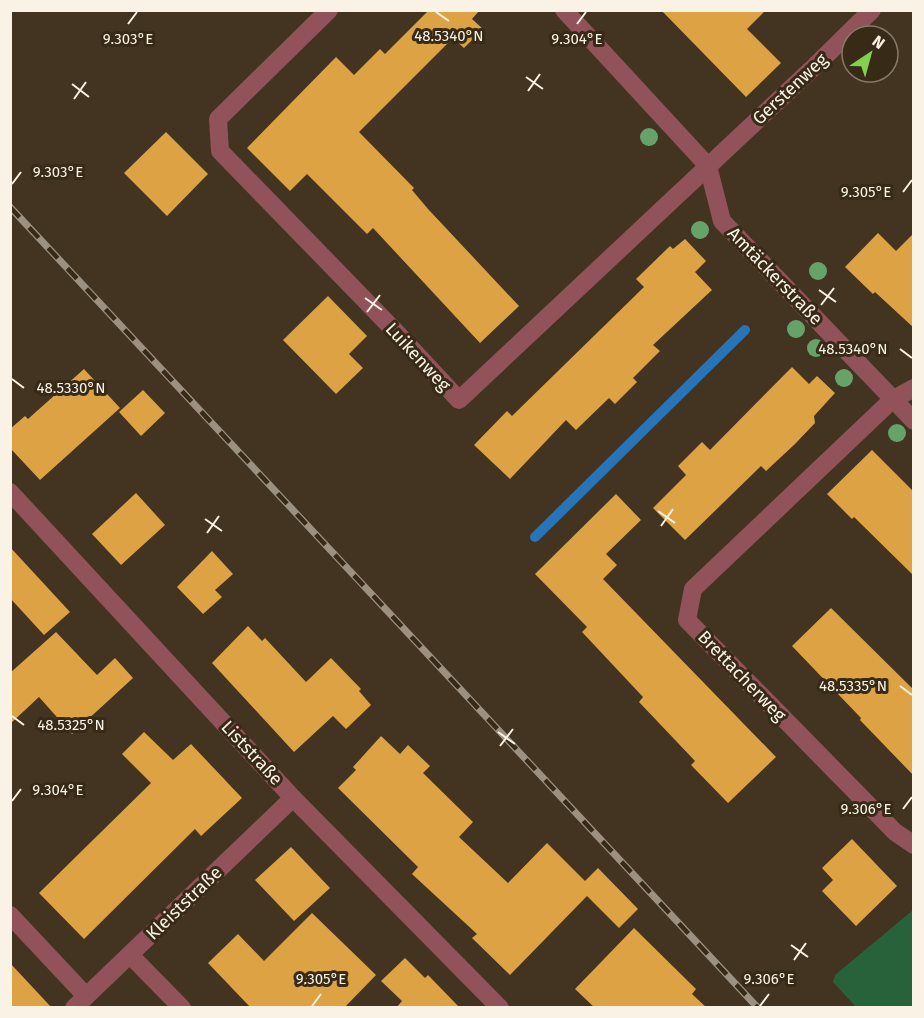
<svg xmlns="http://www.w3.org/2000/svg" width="924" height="1018" font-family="'Fira Sans',sans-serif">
	<rect width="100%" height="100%" fill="#423420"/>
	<path fill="#28623b" d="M913 910V1007H856L833 982 835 975Z"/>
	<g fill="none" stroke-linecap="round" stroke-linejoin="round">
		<path stroke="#2774b8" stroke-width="10" d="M535 537 745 330"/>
	</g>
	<g fill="#dca243">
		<path d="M426 10H480L472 19 483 29 464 48 453 38 359 132 414 188 412 190 428 209 519 306 480 343 373 228 367 234 307 174 290 191 247 148 336 57 354 75 380 49 385 54 427 12Z"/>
		<path d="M661 10H766L747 29 781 63 746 97Z"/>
		<path d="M166 132 208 174 167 216 124 173Z"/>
		<path d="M878 233 896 251 914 233V328L875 292 873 294 845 267Z"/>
		<path d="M685 239 706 261 695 272 712 290 653 345 660 351 633 378 637 382 615 404 609 398 576 430 566 420 510 479 474 445 507 411 512 416 644 287 636 279 670 246 673 249Z"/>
		<path d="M328 296 367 336 349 354 363 368 336 394 283 340Z"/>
		<path d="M792 367 809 384 817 376 835 393 814 416 815 423 795 444 766 471 761 466 685 540 653 508 686 475 678 466 702 442 710 450Z"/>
		<path d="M84 369 120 408 40 480 10 448V429L25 416 28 419Z"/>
		<path d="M143 390 165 413 141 436 119 412Z"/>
		<path d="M872 450 914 492V576L854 517 852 519 827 494Z"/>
		<path d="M136 493 165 525 121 565 92 534Z"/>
		<path d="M616 494 641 520 606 554 617 565 603 579 776 757 728 803 691 765 695 761 639 702 643 697 582 632 587 627 535 574Z"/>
		<path d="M10 547 70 612 44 635 10 598Z"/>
		<path d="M212 551 233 574 215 590 222 597 203 614 177 587Z"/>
		<path d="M831 608 914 690V776L860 720 861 718 792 646Z"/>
		<path d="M248 626 262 641 265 638 306 682 331 658 361 689 359 691 371 705 346 729 333 716 294 752 212 663Z"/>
		<path d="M56 632 97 675 115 658 133 678 72 734 39 697 10 724V673Z"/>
		<path d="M144 732 173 760 191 744 242 798 201 836 195 829 84 939 39 893 151 783 122 754Z"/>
		<path d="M381 736 400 754 408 745 430 766 423 773 473 822 459 837 508 883 547 843 585 881 598 868 638 909 619 928 587 896 510 975 472 938 477 934 412 874 418 867 338 788 356 770 353 767Z"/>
		<path d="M852 839 897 886 856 926 822 891 833 880 822 868Z"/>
		<path d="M291 847 330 888 294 921 255 880Z"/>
		<path d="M312 913 376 975 344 1008H251L208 963 238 934 264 961Z"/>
		<path d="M634 928 696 989 692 994 707 1008H595L575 989Z"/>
		<path d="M405 958 425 978 428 975 460 1008H396L402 1001 381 981Z"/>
		<path d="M10 963 52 1008H10Z"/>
	</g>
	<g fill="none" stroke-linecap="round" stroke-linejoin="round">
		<g stroke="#91525a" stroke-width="18">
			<path d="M329 10 218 119 220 151 393 329 459 400 816 65 872 10"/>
			<path d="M564 10 708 166 722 221 914 421"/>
			<path d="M914 388 892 400 693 589 687 620 895 832 914 845"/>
			<path d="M10 492 293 798 500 1008"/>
			<path d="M10 915 86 996"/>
			<path d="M130 955 182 1008"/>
			<path d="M74 1008 293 798"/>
		</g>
		<defs>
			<path id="rail" d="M10 207 758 1008"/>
		</defs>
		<use href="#rail" stroke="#9c9080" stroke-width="7"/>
		<use href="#rail" stroke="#372a16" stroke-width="4.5" stroke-dasharray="14" stroke-linecap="butt"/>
	</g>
	<g fill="#66a36b">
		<circle cx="649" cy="137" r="9"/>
		<circle cx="700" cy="230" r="9"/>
		<circle cx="818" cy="271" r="9"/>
		<circle cx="796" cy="329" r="9"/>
		<circle cx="816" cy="348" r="9"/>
		<circle cx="844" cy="378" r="9"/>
		<circle cx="897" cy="433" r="9"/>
	</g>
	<path fill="none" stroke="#faf2e5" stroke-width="2" d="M436 12 449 21M128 24 137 12M577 24 586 12M526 77 543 89M72 84 89 97M528 91 540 74M74 99 86 82M12 184 21 172M903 192 912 180M819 290 836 302M365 298 382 310M821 305 834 288M367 312 380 295M900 349 912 358M12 379 24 388M658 511 675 523M205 519 222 531M661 526 673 509M207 533 219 516M900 686 912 695M12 716 24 725M498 732 515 744M500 746 513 729M12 801 21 789M903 809 912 797M791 945 808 957M794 960 806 943M312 1006 321 994M760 1006 769 994"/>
	<g text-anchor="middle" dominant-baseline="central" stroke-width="6" stroke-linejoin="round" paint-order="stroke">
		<g font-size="18" fill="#faf2e5" stroke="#372a16">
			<text transform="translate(790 89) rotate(-43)">Gerstenweg</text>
			<text transform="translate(775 276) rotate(46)">Amtäckerstraße</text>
			<text transform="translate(418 357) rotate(47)">Luikenweg</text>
			<text transform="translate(742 676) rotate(46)">Brettacherweg</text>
			<text transform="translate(252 753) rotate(47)">Liststraße</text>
			<text transform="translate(184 903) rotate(-44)">Kleiststraße</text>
		</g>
	</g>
	<g font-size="15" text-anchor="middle" fill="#faf2e5" stroke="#372a16" stroke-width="6" stroke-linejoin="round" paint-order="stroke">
		<text x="449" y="41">48.5340°N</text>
		<text x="128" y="44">9.303°E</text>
		<text x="577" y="44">9.304°E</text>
		<text x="58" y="177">9.303°E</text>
		<text x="866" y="197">9.305°E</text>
		<text x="853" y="354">48.5340°N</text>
		<text x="71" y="393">48.5330°N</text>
		<text x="853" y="691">48.5335°N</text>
		<text x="71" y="730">48.5325°N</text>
		<text x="58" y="795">9.304°E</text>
		<text x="866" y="814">9.306°E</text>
		<text x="321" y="984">9.305°E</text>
		<text x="769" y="984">9.306°E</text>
	</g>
	<rect width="924" height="1018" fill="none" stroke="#faf2e5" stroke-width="24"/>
	<g transform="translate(870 54) rotate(36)"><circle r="28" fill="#372a16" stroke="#857a69" stroke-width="1.5"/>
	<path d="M0-4.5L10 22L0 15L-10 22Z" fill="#83d04e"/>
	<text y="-9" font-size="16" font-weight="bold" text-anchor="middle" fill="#faf2e5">N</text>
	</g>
</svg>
